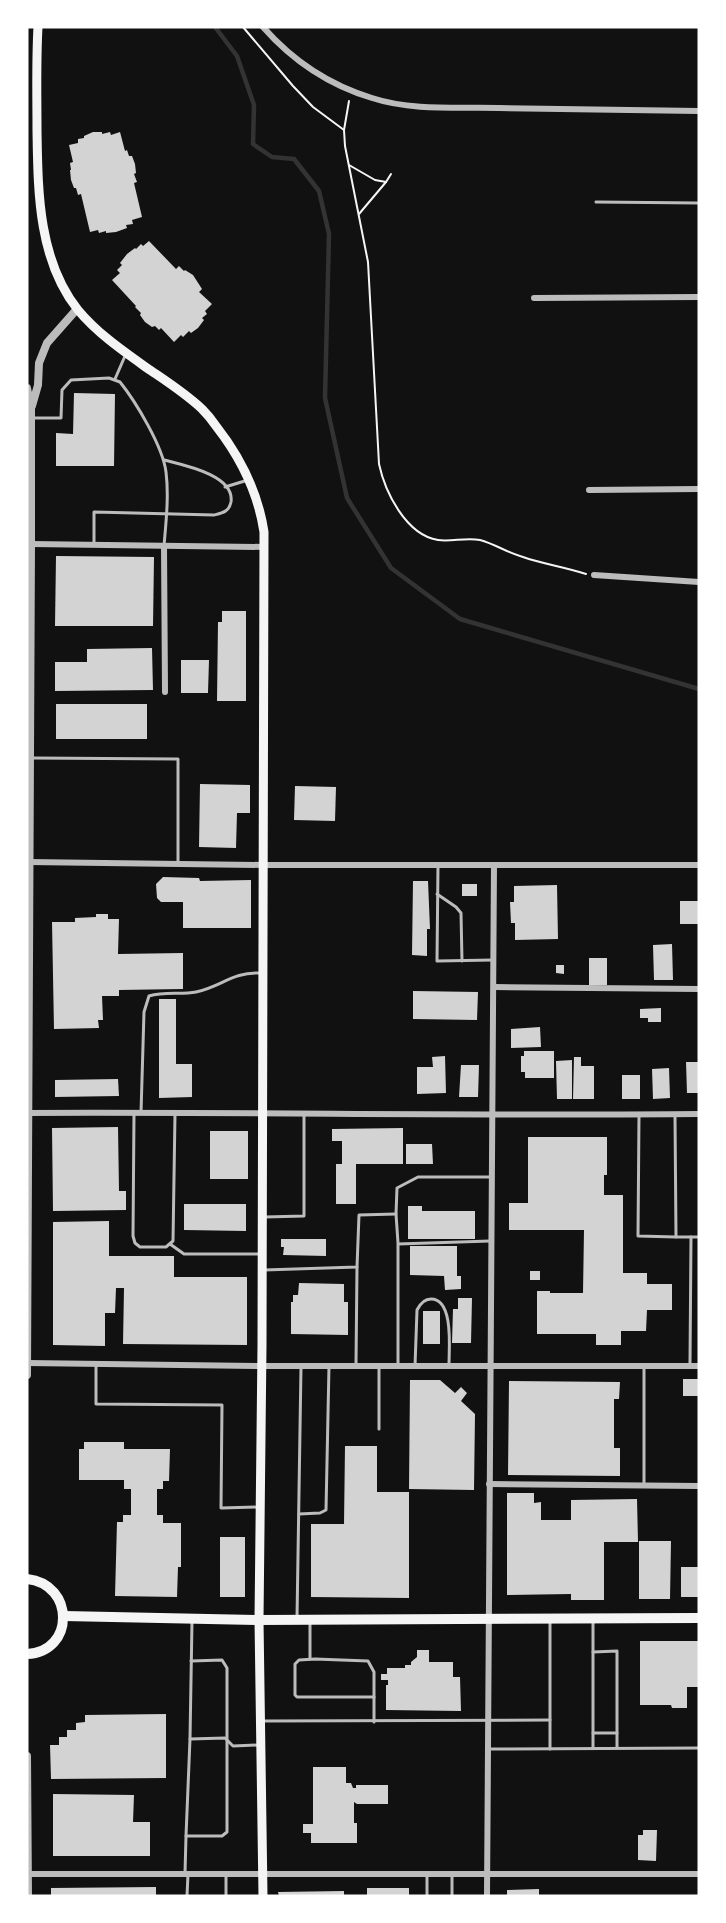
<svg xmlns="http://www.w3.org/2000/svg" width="726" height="1923" font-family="'PT Sans Narrow',sans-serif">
	<rect width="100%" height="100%" fill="#111"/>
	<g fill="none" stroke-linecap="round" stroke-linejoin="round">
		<path stroke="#333" stroke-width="4.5" d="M215 27 237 56 254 105 253 144 272 157 294 159 319 191 329 234 325 398 347 498 391 568 460 619 699 689"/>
	</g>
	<g fill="#d3d3d3">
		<path d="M93 132H102V134L110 132 111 135 120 132 125 151 127 150 129 156H132L135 164 136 173 134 174 137 182 134 183 142 217 132 220 133 224 126 225 127 228 116 232 106 233V231L99 233 98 230 90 232 81 194 78 195 76 188H74L71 180 70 170H71L70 163 73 162 69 145 78 143V139L84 138V136Z"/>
		<path d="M149 241 176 269 179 266 184 271 185 270 193 275 202 289 199 292 212 304 205 311 207 314 202 318 204 320 198 328 191 333 189 331 183 337 181 335 174 342 161 328 159 330 155 326 152 327 145 322 140 315 141 313 135 307 136 306 112 280 120 273 117 270 122 265 120 263 127 254 135 248 136 249 141 244 143 246Z"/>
		<path d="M74 393 115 394 114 466H56V433L73 434Z"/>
		<path d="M56 556 154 557 153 626H55Z"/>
		<path d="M222 611H246V701H217L218 622H222Z"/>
		<path d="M152 648 153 690 55 691V662H87V649Z"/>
		<path d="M181 660H209L208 693H181Z"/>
		<rect x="56" y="704" width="91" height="35"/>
		<path d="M200 784 250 785V813H237L236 848 199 847Z"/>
		<path d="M295 786 336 787 335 821 294 820Z"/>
		<path d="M163 877 199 878 200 881 251 880V928H183V902H161L157 898 156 884Z"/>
		<path d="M413 881H428L430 929H427V956L412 955Z"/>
		<rect x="462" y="884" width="15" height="12"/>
		<path d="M557 885 558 939 515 940V923H511L510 902H514V886Z"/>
		<rect x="680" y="901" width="18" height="23"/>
		<path d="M96 914H108V919H119L118 954 183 953V989L119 990V996H102L103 1020H98L99 1028 54 1029 52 922H75V918L96 917Z"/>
		<path d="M672 944 673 980H654L653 945Z"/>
		<rect x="589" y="958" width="18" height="27"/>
		<path d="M556 965H564V974L556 973Z"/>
		<path d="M413 991 478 992 477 1020 413 1019Z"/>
		<path d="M159 999H176V1064H192V1097L159 1098Z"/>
		<path d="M661 1008V1022H648V1018H640V1009Z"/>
		<path d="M540 1027 541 1047 511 1048V1029Z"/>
		<path d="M524 1051H554V1078H525V1072H521V1056H524Z"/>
		<path d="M445 1056 446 1093 417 1094V1067H433L432 1057Z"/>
		<path d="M574 1057H581V1066H594V1099H573Z"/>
		<path d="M572 1060V1099H557L556 1061Z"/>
		<path d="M686 1062H699V1093H687Z"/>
		<path d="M461 1065H479L478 1097H459Z"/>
		<path d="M669 1068 670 1098 653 1099 652 1069Z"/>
		<rect x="622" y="1075" width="18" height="24"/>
		<path d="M118 1079 119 1096 55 1097V1080Z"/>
		<path d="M118 1127 119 1191H126V1210L53 1211 52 1128Z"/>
		<path d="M403 1128V1164H356V1204H336V1164H342V1141H332V1129Z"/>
		<rect x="210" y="1131" width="38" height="48"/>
		<path d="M528 1137H607V1175H604V1195H623V1273H647V1284H672V1310H647L646 1331H621V1345H596V1334H537V1291H550V1293H583L584 1230H509V1203H528Z"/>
		<path d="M406 1144H432L433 1164H406Z"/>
		<path d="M184 1204H246V1231L184 1230Z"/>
		<path d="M408 1206H422V1211H475V1239H408Z"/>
		<path d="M109 1221V1256H174V1277H247V1345L123 1344 124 1288H116L115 1313H105V1346L53 1345V1222Z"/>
		<path d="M281 1239H326V1256L283 1255 284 1247H281Z"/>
		<path d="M410 1246H457V1276H461V1289L445 1290 444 1276 410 1275Z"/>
		<rect x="530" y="1271" width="10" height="9"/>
		<path d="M299 1283 344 1284V1302H348V1335L291 1334V1302H293V1295H298Z"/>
		<path d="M458 1298H472L471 1343H452L453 1309H458Z"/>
		<rect x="423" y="1311" width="17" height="33"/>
		<rect x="683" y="1379" width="16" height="17"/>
		<path d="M410 1380H440L455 1393 461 1387 467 1393 461 1401 475 1414 474 1490 409 1489Z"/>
		<path d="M509 1381 620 1382 619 1399H614V1448H620V1476L508 1475Z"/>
		<path d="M84 1442H124V1449H170L169 1481H163V1489H157V1515H163V1523H181V1567H178L177 1597 115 1596 117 1522H123V1515H131V1489H124V1480H79V1449H84Z"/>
		<path d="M345 1446H377V1492H409V1598L311 1597V1524H344Z"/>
		<path d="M507 1493H534V1503L541 1502V1520H571V1500L637 1499 638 1542H604V1600H571V1594L507 1595Z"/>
		<rect x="220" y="1537" width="25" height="60"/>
		<path d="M639 1541H671L670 1599H639Z"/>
		<rect x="681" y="1567" width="18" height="30"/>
		<path d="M640 1641H698V1687H687V1708H672L671 1705H640Z"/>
		<path d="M417 1650H429V1662H453V1677H460L461 1711 386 1710V1685H388V1680H381V1674H387V1668H405V1665H411V1662L417 1657Z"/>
		<path d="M166 1714V1778L51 1779 50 1745H59V1737H67V1730H76V1723L85 1722V1715Z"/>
		<path d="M313 1767H346V1783H351L353 1788H356V1785H388V1804H357L354 1802V1823H357V1843H311V1833H303V1824H313Z"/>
		<path d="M53 1794 134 1795 133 1822H150V1856H53Z"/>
		<path d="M643 1830H657L656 1861 638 1860V1835H643Z"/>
		<path d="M156 1887V1896H51V1888Z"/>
		<rect x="367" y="1888" width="42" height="8"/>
		<path d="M539 1889V1896H507V1890Z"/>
		<path d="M344 1891V1896H279L278 1892Z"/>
	</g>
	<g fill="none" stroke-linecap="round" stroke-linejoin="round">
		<g stroke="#f5f5f5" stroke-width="2">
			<path d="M243 27 293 86 313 107 344 130 345 146 368 262 379 464C385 492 406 535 438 540 452 542 466 537 480 540 495 544 508 553 523 557 543 564 565 567 586 574"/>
			<path d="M344 130 349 101"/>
			<path d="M349 165 375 180 386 182 359 214"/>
			<path d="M386 182 391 174"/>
		</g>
		<g stroke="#bcbcbc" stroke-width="3">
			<path d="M596 202 699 203"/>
			<path d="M115 379 125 356"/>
			<path d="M32 418H61L62 390 71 380 109 378 120 382C136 402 163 447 166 472 169 496 166 522 164 546"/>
			<path d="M225 487 248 480"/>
			<path d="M94 543V512L214 515C222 513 229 512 231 502 235 475 183 465 164 460"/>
			<path d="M32 758 178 759V864"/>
			<path d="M438 865 437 961 493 960"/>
			<path d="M437 894 456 907 461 913 462 961"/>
			<path d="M141 1113 144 1012 149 996C165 991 181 995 196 992 223 986 231 972 262 973"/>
			<path d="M134 1114 133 1236 135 1243 140 1247H166L173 1241 175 1114"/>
			<path d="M639 1116 638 1236 676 1237"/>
			<path d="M675 1116 676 1237H691"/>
			<path d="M265 1217 304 1216V1114"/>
			<path d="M398 1243 396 1214 397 1188 418 1177H491"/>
			<path d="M170 1244 184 1254H260"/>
			<path d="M264 1270 357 1267 359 1215 396 1214"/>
			<path d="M356 1364 357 1267"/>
			<path d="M690 1364 691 1237H699"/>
			<path d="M96 1365V1404L222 1405 221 1508 259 1507"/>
			<path d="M398 1366V1244L490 1241"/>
			<path d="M415 1366 417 1310C420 1304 424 1299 431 1299 454 1299 449 1349 449 1364"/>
			<path d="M644 1366V1484"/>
			<path d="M379 1368V1429"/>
			<path d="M299 1514 320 1513 326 1510 329 1366"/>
			<path d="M297 1618 301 1367"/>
			<path d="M192 1621 190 1739 225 1738 233 1746 258 1745"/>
			<path d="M593 1652 617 1651V1748"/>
			<path d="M310 1659V1622"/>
			<path d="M315 1659 368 1661 374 1672V1697H297L295 1695V1664L299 1660Z"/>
			<path d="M262 1721 550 1720"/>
			<path d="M374 1722V1697"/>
			<path d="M593 1733H617"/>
			<path d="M190 1739 186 1836H222L227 1832V1668L222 1660 191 1661"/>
			<path d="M593 1748V1621"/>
			<path d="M490 1749 699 1748"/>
			<path d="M550 1749V1621"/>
			<path d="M185 1873 186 1836"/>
			<path d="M226 1875V1896"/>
			<path d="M452 1875V1896"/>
			<path d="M187 1896 188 1874"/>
			<path d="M427 1896V1875"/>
		</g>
		<g stroke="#bcbcbc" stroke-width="6">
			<path d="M263 27C292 60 329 85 372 98 412 111 457 107 499 108 565 109 632 110 699 111"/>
			<path d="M534 298 699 297"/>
			<path d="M589 490 699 489"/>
			<path d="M31 544 264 547"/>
			<path d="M164 546 165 692"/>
			<path d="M594 575 699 582"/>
			<path d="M28 862 264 865H699"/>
			<path d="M495 987 699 989"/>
			<path d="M27 1113C251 1112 475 1116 699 1114"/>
			<path d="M27 1363 262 1366H699"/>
			<path d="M489 1484 699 1486"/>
			<path d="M27 1874H699"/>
			<path d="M487 1896 494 865"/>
		</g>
		<g stroke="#bcbcbc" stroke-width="8">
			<path d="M27 388 31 409V544L27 1375"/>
			<path d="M32 406 38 385 39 363 47 343 77 309"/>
			<path d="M27 1756 28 1896"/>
		</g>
		<path stroke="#f5f5f5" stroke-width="9" d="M38 27C36 62 37 97 37 131 38 191 38 260 78 310 97 333 123 351 147 368 166 381 185 393 202 409 207 414 212 420 216 426 241 458 258 492 264 532L262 1345 259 1620 263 1896"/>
		<g stroke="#f5f5f5" stroke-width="10">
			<path d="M27 1579C75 1584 75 1652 27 1654"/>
			<path d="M64 1616 259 1620 699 1618"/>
		</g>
	</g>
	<rect width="726" height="1923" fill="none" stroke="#ffffff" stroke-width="57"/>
</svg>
